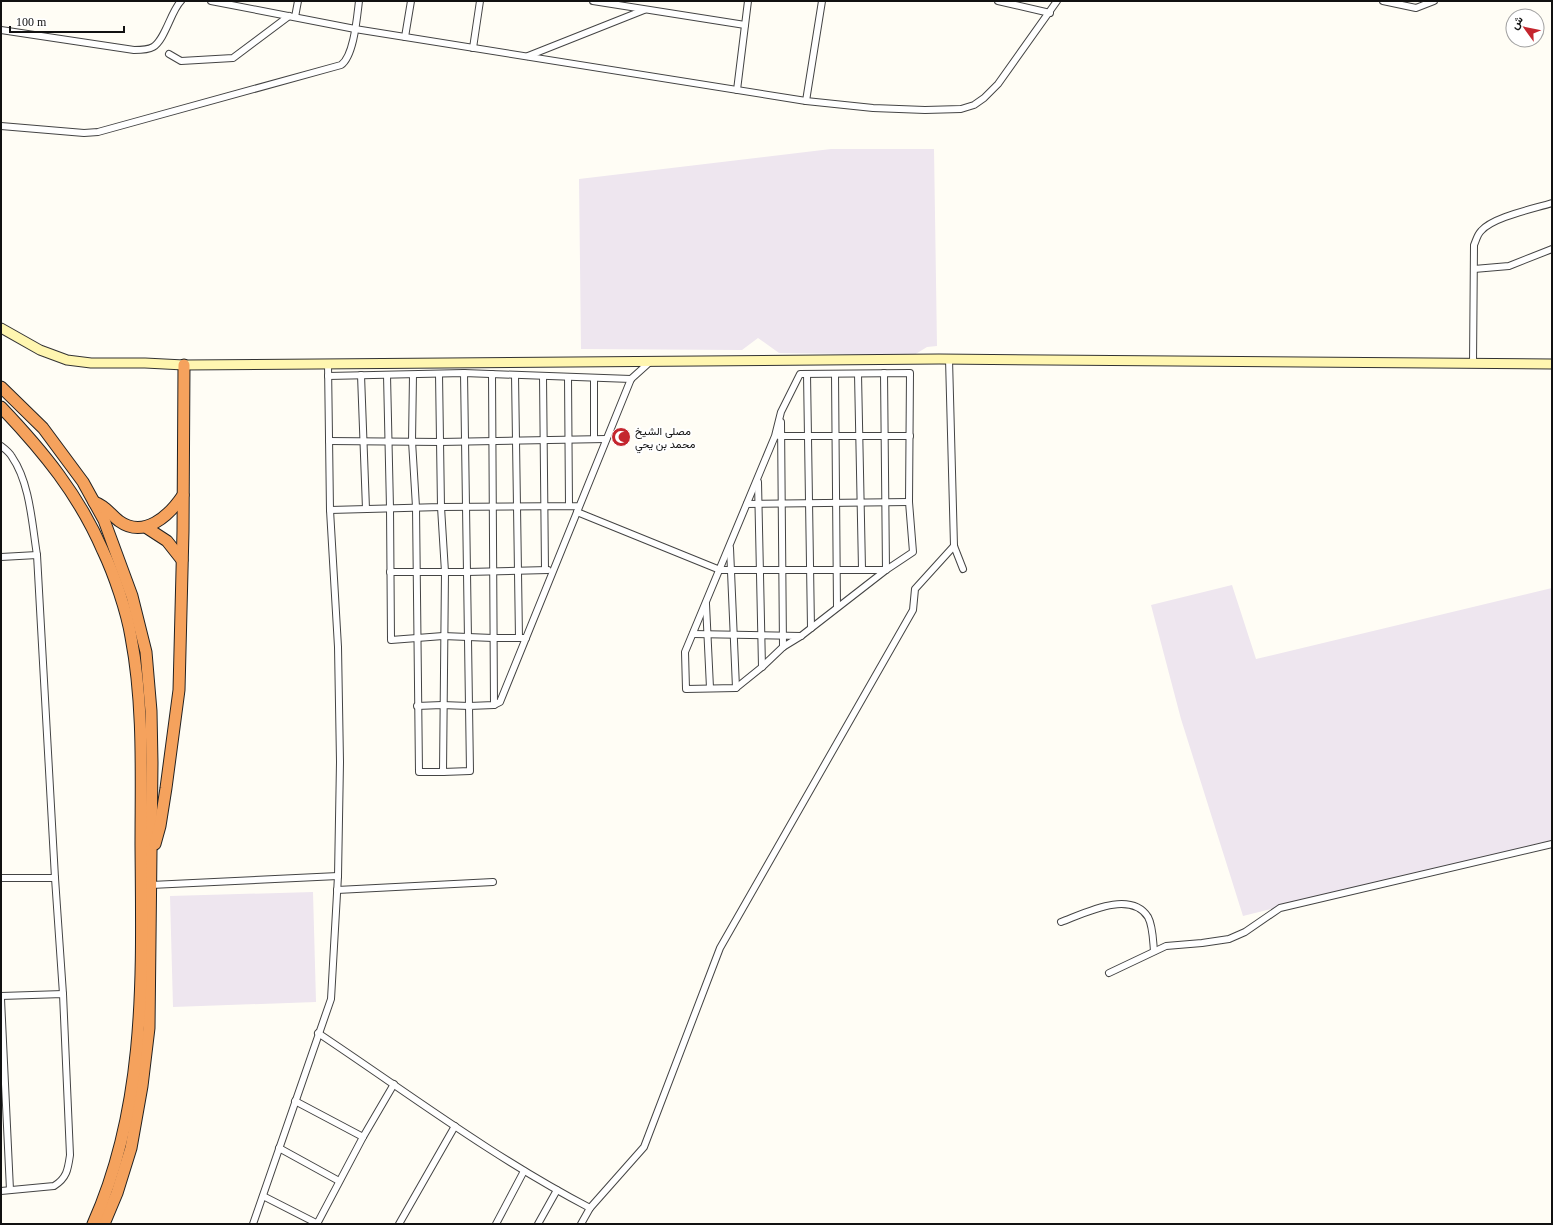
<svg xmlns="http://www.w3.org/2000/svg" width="1553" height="1225" font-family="'Times New Roman',Vazirmatn,serif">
	<rect width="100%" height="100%" fill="#fffdf5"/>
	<g fill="#eee6ef">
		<path d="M831 149H934L937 346 927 347 914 355 779 353 758 338 742 350 581 349 579 179Z"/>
		<path d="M1232 585 1256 659 1552 588V840L1243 916 1181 719 1151 605Z"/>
		<path d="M313 892 316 1002 173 1007 170 896Z"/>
	</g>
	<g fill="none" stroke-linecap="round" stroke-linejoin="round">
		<defs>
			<g id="street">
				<path d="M211 1 355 29 806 101 873 108 925 110 961 109 974 105 984 98 998 84 1057 1"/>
				<path d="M593 1 745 25"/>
				<path d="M998 1 1050 13"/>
				<path d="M1383 1 1416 8 1434 1"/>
				<path d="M295 17 298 1"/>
				<path d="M1 30 134 50C141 50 148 50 153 47 165 40 171 11 181 1"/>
				<path d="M405 37 411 1"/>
				<path d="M473 48 480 1"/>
				<path d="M169 54 181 61 233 58 289 16"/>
				<path d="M528 56 644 10"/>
				<path d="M737 90 748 1"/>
				<path d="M806 101 822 1"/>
				<path d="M1 126 84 133 98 132 341 65C354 56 357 17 359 1"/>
				<path d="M1474 269 1509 266 1552 249"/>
				<path d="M949 359 954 546 963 569"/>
				<path d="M1473 364 1474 245C1476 241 1477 235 1481 231 1493 217 1533 209 1552 203"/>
				<path d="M910 373 909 502 913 552 886 570 801 636 783 647 762 667 736 688 686 689 685 652 775 436 781 412 800 374Z"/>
				<path d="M492 374 494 705"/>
				<path d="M807 374 811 628"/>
				<path d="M835 374 837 607"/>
				<path d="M858 374 862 569"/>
				<path d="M361 375 366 509"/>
				<path d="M387 375 390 508 391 640 443 636 493 638H526"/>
				<path d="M413 375 412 441 416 507 419 772H443"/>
				<path d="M515 375 519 638"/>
				<path d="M328 376 464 373 631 379"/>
				<path d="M543 376 545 570"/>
				<path d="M568 377 569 506"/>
				<path d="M781 422 783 647"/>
				<path d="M779 436H910"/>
				<path d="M594 439V378"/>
				<path d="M329 441 440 442 606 439"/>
				<path d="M1 446C5 449 10 453 12 457 30 483 32 524 37 555"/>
				<path d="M758 482 762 667"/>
				<path d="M747 504 909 502"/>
				<path d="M579 506 441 507 445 572 443 772 470 771 469 706 494 705 500 702 631 379 651 361"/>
				<path d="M330 510 441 507 439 374"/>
				<path d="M577 512 720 570H886L884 373"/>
				<path d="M730 548 736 688"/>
				<path d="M1 557 37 555 55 878"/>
				<path d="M390 572H467L548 570"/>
				<path d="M706 604 710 688"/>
				<path d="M693 634 801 636"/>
				<path d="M417 706 442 705 469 706 464 373"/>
				<path d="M1 878H55L63 994"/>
				<path d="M151 885 338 876"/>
				<path d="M337 890 493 882"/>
				<path d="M1061 922C1083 914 1130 889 1148 917 1153 926 1153 941 1154 951"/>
				<path d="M1109 973 1166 946 1202 943 1229 939 1245 932 1280 908 1552 844"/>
				<path d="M1 996 63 994 70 1155C68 1169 67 1178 54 1186L1 1191"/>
				<path d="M1 999 10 1190"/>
				<path d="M318 1033C408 1093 494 1158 590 1208L581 1224"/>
				<path d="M295 1101 363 1137"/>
				<path d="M279 1148 339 1181"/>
				<path d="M263 1196 318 1224"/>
				<path d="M590 1208 644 1147 720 948 913 610 915 589 954 546"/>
				<path d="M253 1224 331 999 338 876 340 762 338 647 330 510 328 364"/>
				<path d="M317 1224 363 1137 394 1084"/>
				<path d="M399 1224 455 1126"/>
				<path d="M496 1224 524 1171"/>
				<path d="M538 1224 557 1190"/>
			</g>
			<path id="secondary" d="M1 328 40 350 67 360 91 363H145L184 365 939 359 1552 364"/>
			<g id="highway">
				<path d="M1 387 43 428 83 482 94 502 104 520 132 596 146 652 151 711 152 763 149 1028 142 1086 131 1148 117 1193 104 1224"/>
				<path d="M1 407C43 451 79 495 103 551 114 574 127 612 131 637 144 705 141 776 141 845 142 974 147 1103 93 1224"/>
				<path d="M94 502C106 506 110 514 119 521 144 539 169 516 183 495"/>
				<path d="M147 528 167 541 182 560"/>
				<path d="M155 844 160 826 166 788 179 690 183 531 184 365"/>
			</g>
		</defs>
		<use href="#street" stroke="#444" stroke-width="8"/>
		<use href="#secondary" stroke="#333" stroke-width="11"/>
		<use href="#highway" stroke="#222" stroke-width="13"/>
		<use href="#street" stroke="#fff" stroke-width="6"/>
		<use href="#secondary" stroke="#fff6b0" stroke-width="9"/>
		<use href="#highway" stroke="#f5a25d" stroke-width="11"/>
	</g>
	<defs>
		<symbol id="mosque-disc" viewBox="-11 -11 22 22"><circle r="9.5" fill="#c4262e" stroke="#fff"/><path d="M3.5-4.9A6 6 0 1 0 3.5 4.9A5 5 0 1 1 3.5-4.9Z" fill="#fff"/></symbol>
	</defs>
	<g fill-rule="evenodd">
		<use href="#mosque-disc" x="610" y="426" width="22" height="22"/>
	</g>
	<g text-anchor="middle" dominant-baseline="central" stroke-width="4" stroke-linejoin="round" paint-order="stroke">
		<g font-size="11" fill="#111" stroke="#fff" text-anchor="start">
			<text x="635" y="431">مصلى الشيخ<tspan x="635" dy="13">محمد بن يحي</tspan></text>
		</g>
	</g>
	<rect width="1553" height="1225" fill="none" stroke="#111111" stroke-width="4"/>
	<g transform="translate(1525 28) rotate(303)"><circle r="19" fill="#ffffff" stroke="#a0a0a0"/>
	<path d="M0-3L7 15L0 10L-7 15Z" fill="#c4262e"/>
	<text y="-6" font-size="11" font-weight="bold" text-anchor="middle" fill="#111111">ش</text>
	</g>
	<path d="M10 26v6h114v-6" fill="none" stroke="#111111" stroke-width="2"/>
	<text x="16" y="26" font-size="12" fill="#111111" stroke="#ffffff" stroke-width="3" paint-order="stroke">100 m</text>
</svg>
